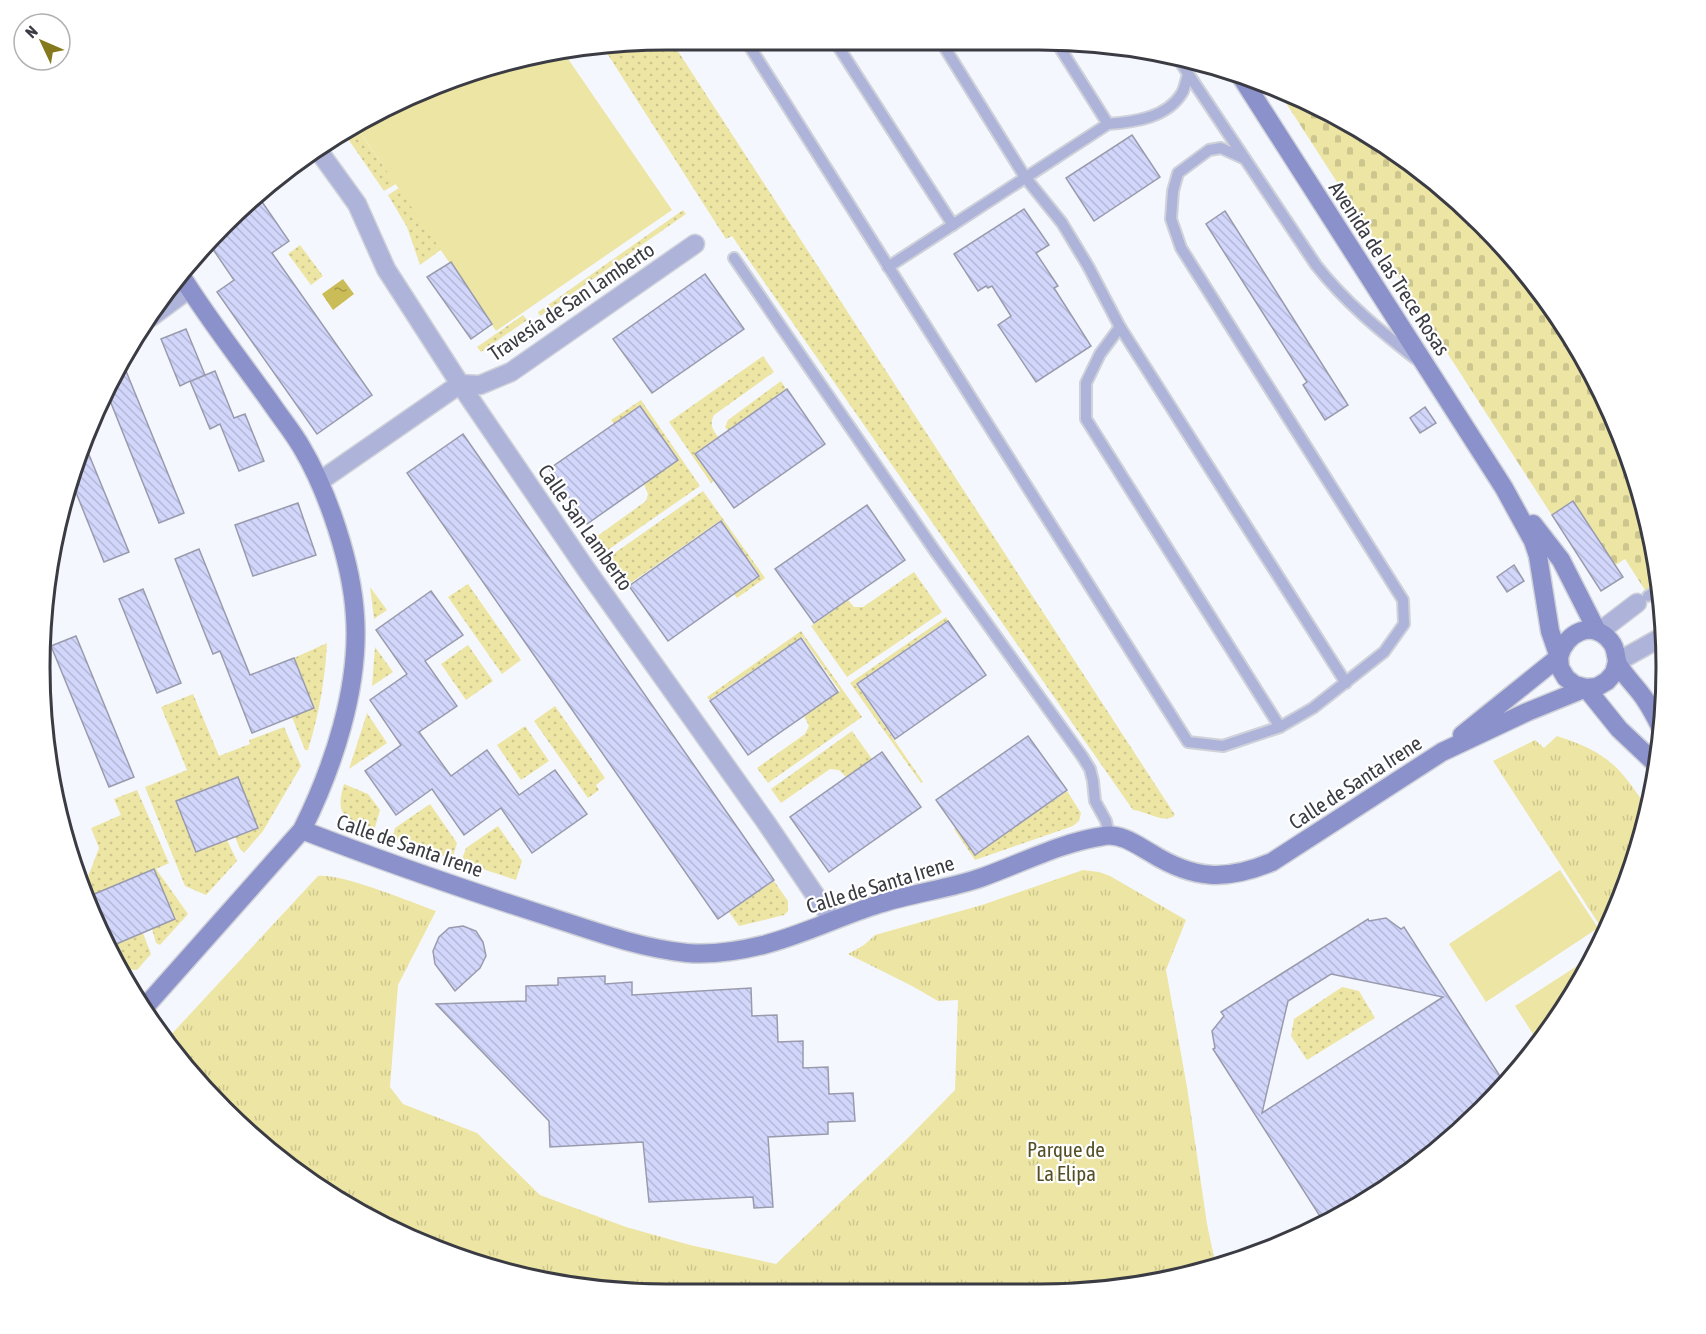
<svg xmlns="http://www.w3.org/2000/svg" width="1706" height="1334" font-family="'Asap Condensed',sans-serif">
	<defs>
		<pattern id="grass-dots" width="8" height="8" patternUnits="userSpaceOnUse" patternTransform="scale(1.5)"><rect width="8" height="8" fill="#ede5a3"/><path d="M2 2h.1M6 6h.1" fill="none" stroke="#ccc58e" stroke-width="1.8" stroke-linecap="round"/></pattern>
		<pattern id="cemetery-stones" width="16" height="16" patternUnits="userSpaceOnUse" patternTransform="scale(1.5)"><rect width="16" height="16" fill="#ede5a3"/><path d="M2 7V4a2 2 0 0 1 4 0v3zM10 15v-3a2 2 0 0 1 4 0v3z" fill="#ccc58e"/></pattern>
		<pattern id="park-tufts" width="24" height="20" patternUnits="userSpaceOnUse" patternTransform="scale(1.5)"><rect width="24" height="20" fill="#ede5a3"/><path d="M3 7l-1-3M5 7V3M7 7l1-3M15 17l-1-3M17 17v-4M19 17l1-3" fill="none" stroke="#ccc58e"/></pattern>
		<pattern id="water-ripples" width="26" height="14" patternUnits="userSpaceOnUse" patternTransform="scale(1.5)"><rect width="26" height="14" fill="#cabc56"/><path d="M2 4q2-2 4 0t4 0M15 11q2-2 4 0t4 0" fill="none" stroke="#a59a49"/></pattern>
		<pattern id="building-back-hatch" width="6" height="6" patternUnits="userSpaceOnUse" patternTransform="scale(1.5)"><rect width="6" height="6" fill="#d1d6fa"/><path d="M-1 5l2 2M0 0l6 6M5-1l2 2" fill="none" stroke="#b4b9d8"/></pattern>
	</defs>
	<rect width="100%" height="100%" fill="#f5f7fe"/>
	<g fill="url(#grass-dots)">
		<path d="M670 39 1175 815C1164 825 1147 811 1133 810L732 236 726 239 603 47Z"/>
		<path d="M357 128 396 184 384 191 346 136Z"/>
		<path d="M399 188 442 249 420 265 407 227 388 195Z"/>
		<path d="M683 210 686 214 540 316 538 312Z"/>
		<path d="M300 245 323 276 311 285 288 254Z"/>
		<path d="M523 315 527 320 481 352 477 347Z"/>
		<path d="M763 356 774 372 714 415C709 424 713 430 718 437L695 453 714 481 711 483 669 422Z"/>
		<path d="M781 381 786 389 728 430 725 427 728 420Z"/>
		<path d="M641 400 700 486 605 552 596 537 646 501 648 494 644 484 678 460 640 406 614 424 611 420Z"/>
		<path d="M703 491 765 578 737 598 734 594 760 576 721 520 629 584 609 557Z"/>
		<path d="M914 572 942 612 847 677 811 626 848 600 854 607H863Z"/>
		<path d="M468 584 521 660 502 674 448 597Z"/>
		<path d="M370 587 387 610 374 619Z"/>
		<path d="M946 617 948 620 856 684 923 782 921 783 850 683Z"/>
		<path d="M801 631 862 717 768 783 757 768 805 734 809 726 804 716 840 691 802 637 709 700 707 697Z"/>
		<path d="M327 643C325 681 319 714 308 750H305L292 717 314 708 294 658Z"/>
		<path d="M468 645 493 681 466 700 441 664Z"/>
		<path d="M375 647 393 672 372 686Z"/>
		<path d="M193 694 219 756 250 744 249 740 284 727 301 766 263 831 244 853 240 849 235 837 258 827 238 777 227 840 237 861 206 895 185 886 145 787 187 770 161 707Z"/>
		<path d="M555 706 605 778 596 785 599 790 588 798 534 721Z"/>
		<path d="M367 713 387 743 349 769Z"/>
		<path d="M525 726 549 761 521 780 497 745Z"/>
		<path d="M852 731 872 759 846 777 839 770 830 769 781 803 771 789Z"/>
		<path d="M344 784 368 794 380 810 374 831C346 821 334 816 344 784Z"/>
		<path d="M137 790 169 863 156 869 188 914 160 945 156 943 152 929 175 919 154 869 93 895 114 945 143 933 151 954 137 970 121 969 108 945 84 887 99 848 91 828 121 815 114 799Z"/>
		<path d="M1067 791 1081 813 1079 821 1073 826 975 860 954 829 956 828 975 855Z"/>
		<path d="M430 804 457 843 452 859 392 838 395 828Z"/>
		<path d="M498 826 522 861 516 880 461 862 466 848Z"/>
		<path d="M774 881 788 901V911L784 915 739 926 729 912Z"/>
		<path d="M1342 987 1359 991 1375 1018 1307 1060 1291 1036 1294 1019Z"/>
	</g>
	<path fill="url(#cemetery-stones)" d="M1277 89 1353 123 1453 195 1511 253 1583 353 1634 465 1662 585 1663 618 1625 559 1593 579Z"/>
	<g fill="url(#park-tufts)">
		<path d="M1557 736C1609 753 1619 766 1649 811L1646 829 1606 935 1493 761 1535 740 1544 748Z"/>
		<path d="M1083 870 1099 872 1110 876 1186 920 1166 970 1187 1087 1207 1224 1216 1267 1080 1294 667 1295 545 1283 427 1247 318 1189 223 1111 167 1039 318 876C342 873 410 902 436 911L398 985 390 1087 403 1104 477 1133 540 1195 626 1227 690 1245 776 1264 908 1138 955 1090 958 1000 938 1001 912 986 848 954 864 945 875 935 982 905Z"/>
	</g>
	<g fill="#ede5a3">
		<path d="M564 53 672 210 496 331 354 123 504 60Z"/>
		<path d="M1560 870 1598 928 1486 1002 1449 944Z"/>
		<path d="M1594 955 1595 957 1540 1045 1515 1006Z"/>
	</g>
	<path fill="url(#water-ripples)" d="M343 279 354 294 333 310 322 294Z"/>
	<g fill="url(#building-back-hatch)" stroke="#999bad" stroke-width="1.5" fill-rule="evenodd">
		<path d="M1132 135 1160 177 1094 221 1066 178Z"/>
		<path d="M258 196 289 241 272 253 372 395 317 434 217 292 234 280 208 242 223 223Z"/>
		<path d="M1024 209 1049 245 1036 253 1058 286 1054 288 1091 346 1036 382 998 325 1011 316 992 286 988 288 986 286 978 291 954 254Z"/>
		<path d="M1225 211 1348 405 1325 420 1303 385 1307 382 1206 224Z"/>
		<path d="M451 262 492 324 471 339 427 277Z"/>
		<path d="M705 274 744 329 652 393 613 339Z"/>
		<path d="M186 329 205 375 191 381 215 371 234 418 245 414 264 461 239 471 220 424 210 429 190 381 180 386 161 339Z"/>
		<path d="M126 371 184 513 159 523 107 393 113 377Z"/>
		<path d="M787 389 825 444 734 508 695 454Z"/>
		<path d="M640 406 678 460 587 524 549 469Z"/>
		<path d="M1425 407 1436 423 1420 433 1410 418Z"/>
		<path d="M463 434 774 880 718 919 407 473Z"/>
		<path d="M85 445 129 552 104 562 71 480Z"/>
		<path d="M1573 501 1623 577 1601 591 1552 515Z"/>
		<path d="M298 503 316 555 253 576 235 525Z"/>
		<path d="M867 505 905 560 814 623 775 569Z"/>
		<path d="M721 521 759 576 668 641 629 586Z"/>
		<path d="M199 549 250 675 294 658 314 708 252 733 220 651 213 654 175 559Z"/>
		<path d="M1514 565 1524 581 1507 592 1497 577Z"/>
		<path d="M143 589 181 683 157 693 119 599Z"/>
		<path d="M431 591 463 635 425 661 457 706 419 732 451 776 487 750 519 795 555 770 587 814 532 853 501 808 464 835 432 789 396 815 365 771 401 745 370 700 407 674 376 630Z"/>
		<path d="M948 621 986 675 895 739 857 684Z"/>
		<path d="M76 636 134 777 109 787 51 646Z"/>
		<path d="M801 638 838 692 748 755 710 701Z"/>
		<path d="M1028 736 1067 790 975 855 936 800Z"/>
		<path d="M882 752 921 807 829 872 790 817Z"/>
		<path d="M238 777 258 828 196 852 176 801Z"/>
		<path d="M154 869 175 919 114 945 92 895Z"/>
		<path d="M1386 918 1401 929 1404 927 1505 1084 1453 1139 1353 1211 1325 1224 1213 1049 1215 1048 1212 1031 1224 1016 1221 1012 1368 919 1369 921ZM1331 974 1443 997 1262 1113 1288 1001Z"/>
		<path d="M463 926 476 931 483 942 486 956 480 968 455 991 435 964 433 951 439 937 449 928Z"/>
		<path d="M605 976V984L632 982V995L751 988 752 1016 777 1015 778 1042 803 1041V1068L828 1067 829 1094 853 1093 855 1121 828 1122V1134L768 1137 773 1207 754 1208 753 1197 649 1202 643 1142 550 1147 549 1121 436 1004 526 1001V986L558 985V978Z"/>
	</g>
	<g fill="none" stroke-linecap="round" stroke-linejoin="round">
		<defs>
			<g id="lane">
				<path d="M745 39 1188 742 1223 746 1280 727 1313 708 1384 652 1404 624 1403 600 1181 248 1171 219 1173 191 1178 173 1209 150 1221 148 1245 159"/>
				<path d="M834 40 953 225"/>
				<path d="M940 40 1025 177 1062 223 1088 266 1120 327 1346 683"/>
				<path d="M1055 40 1108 124"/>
				<path d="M1179 60 1316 265C1345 302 1379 330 1416 359"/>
				<path d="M734 258 935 551 1082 756 1090 769 1093 781 1095 801 1106 821 1109 835"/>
				<path d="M888 267 1108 124C1134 122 1167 118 1182 93 1185 88 1186 80 1188 75"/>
				<path d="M1120 327 1100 354 1086 383V419L1280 727"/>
				<path d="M1648 596 1662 588"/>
			</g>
			<g id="street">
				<path d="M318 150 357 204 386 269 460 384 586 569 765 821 832 920"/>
				<path d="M151 317 189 289"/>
				<path d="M320 481 460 384 480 385 511 372 695 244"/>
				<path d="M1599 632 1637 603"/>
				<path d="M1617 662 1660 638"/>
			</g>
			<g id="secondary">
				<path d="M1238 72 1504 488 1533 541 1538 556 1550 631 1559 657 1560 668 1566 678 1575 685 1586 688 1619 729 1656 764"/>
				<path d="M1533 524 1561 560 1597 631"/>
				<path d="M1559 657C1565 633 1593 618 1611 642 1617 649 1615 657 1618 664 1625 677 1638 688 1646 701 1652 710 1657 720 1662 730"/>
				<path d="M1462 735 1559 657"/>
				<path d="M302 830C382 861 463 889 544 915 591 930 638 948 687 953 712 955 739 951 763 945 803 935 840 916 879 904 913 893 949 889 983 877 1022 863 1062 842 1104 836 1121 833 1137 845 1151 853 1194 880 1226 881 1272 862L1442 752 1527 712 1586 688 1597 687 1607 681 1614 673 1617 662"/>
				<path d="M144 1008 302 830C333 768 360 687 355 616 352 564 328 492 302 448 293 432 281 418 271 403 241 361 209 320 182 277"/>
			</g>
		</defs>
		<use href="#lane" stroke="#d0d2d9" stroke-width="14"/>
		<use href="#street" stroke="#d0d2d9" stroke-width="21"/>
		<use href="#secondary" stroke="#d0d2d9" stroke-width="21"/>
		<use href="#lane" stroke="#aeb3da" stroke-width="10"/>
		<use href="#street" stroke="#aeb3da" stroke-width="18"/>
		<use href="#secondary" stroke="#8b91ca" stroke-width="18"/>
	</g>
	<g text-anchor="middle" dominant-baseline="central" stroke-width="4.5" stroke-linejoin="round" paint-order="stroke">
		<g font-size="21" fill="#3b3c43" stroke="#fff">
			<text transform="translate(1390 268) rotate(57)">Avenida de las Trece Rosas</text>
			<text transform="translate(571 301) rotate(-34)">Travesía de San Lamberto</text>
			<text transform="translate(586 527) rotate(55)">Calle San Lamberto</text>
			<text transform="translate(1355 782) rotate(-33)">Calle de Santa Irene</text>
			<text transform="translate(410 845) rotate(19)">Calle de Santa Irene</text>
			<text transform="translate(880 884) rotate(-17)">Calle de Santa Irene</text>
		</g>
		<g font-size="21" fill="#554f25" stroke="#fff">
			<text x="1066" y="1149">Parque de<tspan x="1066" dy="24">La Elipa</tspan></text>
		</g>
	</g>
	<path d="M0 0H1706V1334H0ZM667 50H1039A617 617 0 0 1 1656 667V667A617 617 0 0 1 1039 1284H667A617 617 0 0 1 50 667V667A617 617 0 0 1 667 50Z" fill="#fff" fill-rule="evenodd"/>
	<path fill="none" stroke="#3b3c43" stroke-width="3" d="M667 50H1039A617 617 0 0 1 1656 667V667A617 617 0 0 1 1039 1284H667A617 617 0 0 1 50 667V667A617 617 0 0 1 667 50Z"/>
	<g transform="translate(42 42) rotate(314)"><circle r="28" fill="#ffffff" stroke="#b1b1b4" stroke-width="1.5"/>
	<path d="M0-4.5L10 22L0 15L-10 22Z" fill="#85791e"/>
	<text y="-9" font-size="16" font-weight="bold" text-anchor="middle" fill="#3b3c43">N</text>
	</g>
</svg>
